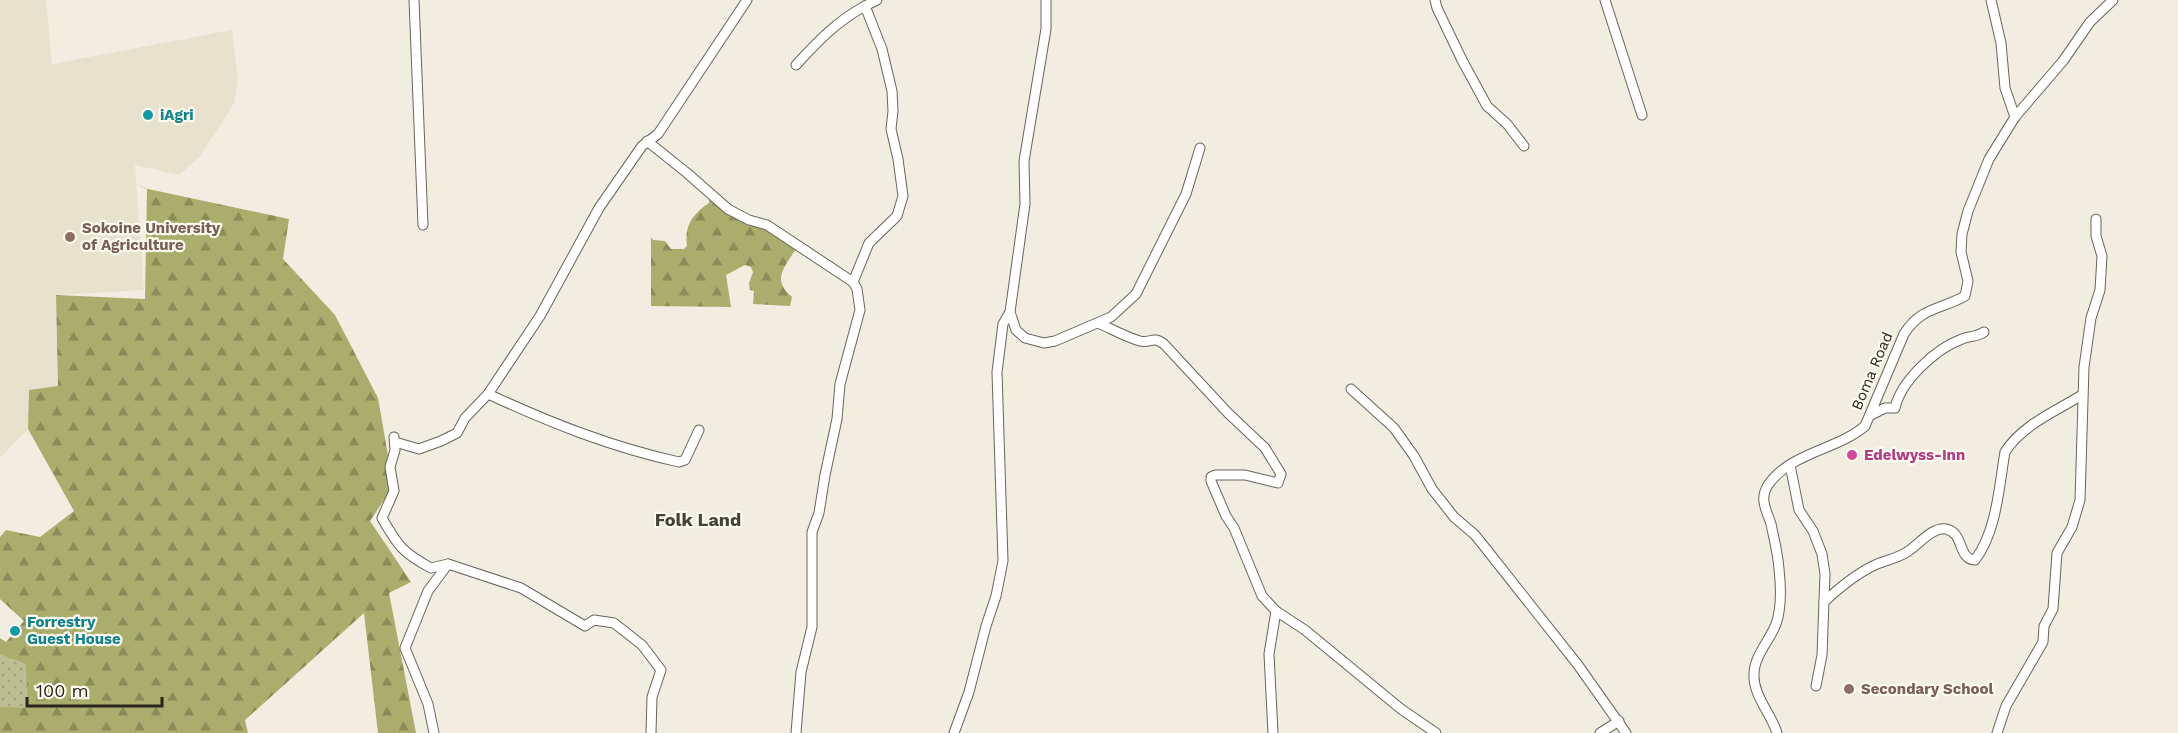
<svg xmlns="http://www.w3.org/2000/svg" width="2178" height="733" font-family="'Work Sans',sans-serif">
	<defs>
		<pattern id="forest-firs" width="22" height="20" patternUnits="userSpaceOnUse" patternTransform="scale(1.5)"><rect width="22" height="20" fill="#aaad6b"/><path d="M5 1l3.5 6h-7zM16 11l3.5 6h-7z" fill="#8a8d58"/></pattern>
		<pattern id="park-dots" width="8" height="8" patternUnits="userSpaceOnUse" patternTransform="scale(1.5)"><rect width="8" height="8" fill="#bcbf92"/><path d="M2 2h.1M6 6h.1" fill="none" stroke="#a2a47e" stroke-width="1.8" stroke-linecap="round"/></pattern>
	</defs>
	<rect width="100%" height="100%" fill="#f1ede1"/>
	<path fill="#e8e1ce" d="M0 0H46L52 64 232 30 238 79 234 103 223 121 199 157 179 175 135 165 144 290 56 295 58 387 29 390 28 429 0 458Z"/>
	<g fill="url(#forest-firs)">
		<path d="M136 184 148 189 289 219 283 259 335 315 378 398 390 467 388 494 370 521 411 582 389 593 416 733H378L364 613 245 720 248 733H0V638L6 642 24 621 0 599V537L6 530 40 537 74 511 28 429 29 390 58 386 56 295 145 299 147 189Z"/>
		<path d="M710 193 751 221 797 247C786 266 770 279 792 297L790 306 753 304 754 291 750 290 749 283 753 272 751 267 745 265 726 275 731 307 651 306V237L653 240 665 241 671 249H684L687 246C684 225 693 214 709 203Z"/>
	</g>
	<path fill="url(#park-dots)" d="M0 654 26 664 28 708 0 707Z"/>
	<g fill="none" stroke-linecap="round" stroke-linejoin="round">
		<defs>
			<g id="street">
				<path d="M414 0 423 225"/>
				<path d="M1046 0V29L1024 161 1025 204 1010 312 1016 330 1025 338 1044 343 1055 341 1111 317 1136 294 1186 194 1200 148"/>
				<path d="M1435 0 1437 8 1462 60 1487 106 1507 124 1524 146"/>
				<path d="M1605 0 1642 115"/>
				<path d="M1991 0 2001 43 2005 88 2015 117"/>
				<path d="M796 65C817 42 837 21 865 6"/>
				<path d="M647 141 687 173 728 209 749 220 767 225 853 282"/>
				<path d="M1098 323C1112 329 1126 337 1140 341 1151 344 1152 335 1164 344L1228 413 1265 448 1281 474 1278 483 1245 475H1215L1211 477V481L1226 516 1234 528 1262 596 1276 611 1305 630 1401 709 1436 733"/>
				<path d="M1351 389 1394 428 1414 456 1432 489 1454 517 1475 535 1487 550 1578 665 1626 733"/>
				<path d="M488 394C551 423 611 447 679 462L685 460 699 430"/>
				<path d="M1871 415 1885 408H1895C1901 381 1935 349 1962 339 1969 336 1977 337 1984 332"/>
				<path d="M394 437 395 450 390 467 394 491 382 518C398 546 403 553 431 568L448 564 521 588 585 626 594 620 614 623 642 645 661 670 652 697 651 733"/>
				<path d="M395 442 419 449 441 441 457 433 465 418 488 394 540 316 599 208 642 146 658 134 747 0"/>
				<path d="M1790 465 1799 510 1813 531 1822 554 1825 574 1822 655 1816 686"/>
				<path d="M1824 602C1840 587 1857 573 1877 564 1887 560 1898 558 1907 552 1919 545 1931 527 1946 529 1965 533 1957 559 1975 560 1997 531 1999 486 2005 452 2022 425 2056 411 2082 395"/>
				<path d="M434 733 428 704 405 648 428 591 448 564"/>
				<path d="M796 733 801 672 812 627V532L819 513 825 475 837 419 840 384 860 310 857 289 853 282 869 243 897 216 903 196 898 159 891 129 893 111 892 91 882 49 865 6 877 0"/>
				<path d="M954 733 969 692 986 626 996 596 1003 561 997 372 1003 324 1010 312"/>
				<path d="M1273 733 1269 654 1276 611"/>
				<path d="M1600 733 1619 721"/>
				<path d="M1777 733C1771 713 1753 696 1754 674 1754 656 1770 640 1776 624 1782 607 1781 587 1779 569 1778 554 1774 539 1771 524 1769 517 1765 510 1764 502 1763 496 1765 490 1768 485 1791 452 1837 450 1865 426L1904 334C1921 307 1940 310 1965 296L1968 281 1961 252 1962 234 1968 211 1989 159 2015 117 2063 61 2090 22 2113 0"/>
				<path d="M1997 733 2006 706 2043 642 2044 626 2053 609 2057 553 2072 527 2080 500 2084 367 2091 318 2100 290 2102 256 2096 236V219"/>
			</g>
		</defs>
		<use href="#street" stroke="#68655b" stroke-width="11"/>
		<use href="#street" stroke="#fff" stroke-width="9"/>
	</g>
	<g fill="#0f9aa8" stroke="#fefaee" stroke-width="2">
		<circle cx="148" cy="115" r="6"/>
		<circle cx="15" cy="631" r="6"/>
	</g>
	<g fill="#8d6e63" stroke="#fefaee" stroke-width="2">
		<circle cx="70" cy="237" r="6"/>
		<circle cx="1849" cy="689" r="6"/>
	</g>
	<circle fill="#d1479c" stroke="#fefaee" stroke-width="2" cx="1852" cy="455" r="6"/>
	<g text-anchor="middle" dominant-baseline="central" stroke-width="4.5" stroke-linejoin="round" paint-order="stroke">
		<g font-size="15" font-weight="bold" fill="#0d838f" stroke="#fefaee" text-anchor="start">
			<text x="160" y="115">iAgri</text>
			<text x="27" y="622">Forrestry<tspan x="27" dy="17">Guest House</tspan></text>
		</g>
		<g font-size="15" font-weight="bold" fill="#785e54" stroke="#fefaee" text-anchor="start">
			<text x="82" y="228">Sokoine University<tspan x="82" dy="17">of Agriculture</tspan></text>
			<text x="1861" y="689">Secondary School</text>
		</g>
		<g font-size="15" fill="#282622" stroke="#fefaee">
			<text transform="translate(1872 371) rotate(-67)">Boma Road</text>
		</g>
		<g font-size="15" font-weight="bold" fill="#b23c85" stroke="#fefaee" text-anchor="start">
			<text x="1864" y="455">Edelwyss-Inn</text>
		</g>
		<g font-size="18" font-weight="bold" fill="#464239" stroke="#fefaee">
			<text x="698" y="519">Folk Land</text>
		</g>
	</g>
	<path d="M27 697v9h135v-9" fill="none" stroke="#282622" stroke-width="3"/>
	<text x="36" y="697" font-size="18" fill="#282622" stroke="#fefaee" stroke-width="4.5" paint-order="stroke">100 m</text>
</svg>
